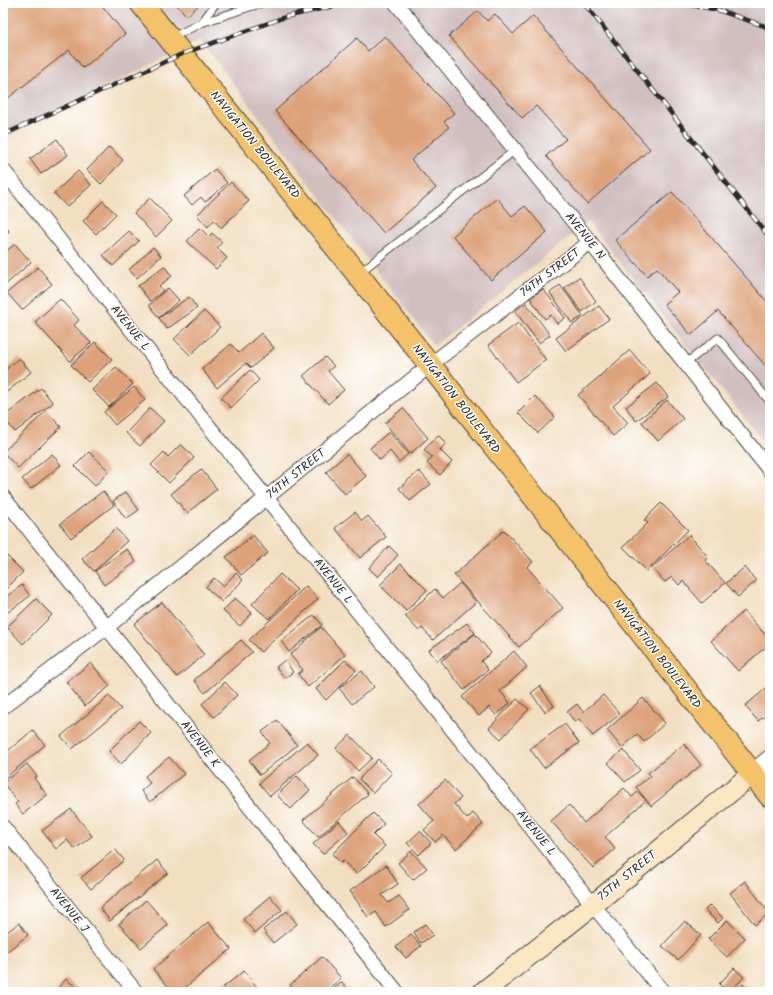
<svg xmlns="http://www.w3.org/2000/svg" width="773" height="995" font-family="Kalam,sans-serif">
	<rect width="100%" height="100%" fill="#fff"/>
	<filter id="ink" filterUnits="userSpaceOnUse"><feTurbulence type="fractalNoise" baseFrequency=".025" numOctaves="2"/><feDisplacementMap in="SourceGraphic" scale="8" xChannelSelector="R" yChannelSelector="G"/><feConvolveMatrix kernelMatrix="1 2 1 2 8 2 1 2 1" color-interpolation-filters="sRGB"/></filter>
	<filter id="wash" filterUnits="userSpaceOnUse"><feTurbulence type="fractalNoise" baseFrequency=".012" numOctaves="4" result="noise"/><feDisplacementMap in="SourceGraphic" scale="16" xChannelSelector="R" yChannelSelector="G"/><feGaussianBlur stdDeviation="0.9" result="paint"/><feColorMatrix in="noise" values="0 0 0 0 0 0 0 0 0 0 0 0 0 0 0 0 0 1.4 0 .05"/><feComposite in="paint" operator="in"/></filter>
	<g filter="url(#wash)">
		<rect width="100%" height="100%" fill="#f2dfc1"/>
		<path fill="#d1bfbf" d="M3 3H770V450L588 222 434 346 200 40 3 138Z"/>
		<g id="blocks">
			<g fill="#dda27a">
				<path d="M3 3H100L125 34 83 68 69 50 3 102Z"/>
				<path d="M175 3H201L187 16Z"/>
				<path d="M478 11 487 21 495 14 513 34 533 16 650 149 587 204 546 156 566 139 536 106 522 118 449 36Z"/>
				<path d="M385 36 454 113 444 122 449 127 411 160 436 188 384 233 275 111 357 38 368 51Z"/>
				<path d="M57 139 68 155 41 174 30 159Z"/>
				<path d="M109 147 123 160 101 184 87 170Z"/>
				<path d="M215 169 227 183 205 202 201 197 192 205 184 196Z"/>
				<path d="M78 171 91 185 67 207 54 193Z"/>
				<path d="M231 182 249 201 221 228 214 220 208 227 197 215Z"/>
				<path d="M672 192 770 305V371L718 311 691 335 664 304 678 292 657 268 647 276 615 240Z"/>
				<path d="M150 198 172 221 156 237 134 213Z"/>
				<path d="M497 198 512 216 525 206 547 232 491 280 453 236Z"/>
				<path d="M103 201 116 214 96 234 83 221Z"/>
				<path d="M3 223 9 231 3 236Z"/>
				<path d="M200 228 209 237 212 233 222 242 217 248 227 258 216 269 187 241Z"/>
				<path d="M129 231 139 241 113 266 103 255Z"/>
				<path d="M15 244 31 262 3 287V254Z"/>
				<path d="M153 247 161 256 137 278 129 270Z"/>
				<path d="M164 266 172 276 159 286 163 291 150 301 138 286Z"/>
				<path d="M38 267 52 284 22 310 7 293Z"/>
				<path d="M579 277 596 301 582 312 564 288Z"/>
				<path d="M560 285 583 316 572 323 550 293Z"/>
				<path d="M168 288 179 300 159 318 149 305Z"/>
				<path d="M543 289 565 318 557 324 551 315 545 319 530 298Z"/>
				<path d="M189 297 197 308 167 329 159 318Z"/>
				<path d="M60 299 79 320 74 325 91 343 70 361 35 322Z"/>
				<path d="M526 303 550 335 539 343 515 311Z"/>
				<path d="M599 306 609 319 566 351 556 338Z"/>
				<path d="M204 311 220 327 190 355 174 339Z"/>
				<path d="M518 323 546 360 516 382 488 345Z"/>
				<path d="M261 333 274 348 251 368 246 363 217 388 202 369 231 344 239 353Z"/>
				<path d="M95 342 112 359 88 382 71 365Z"/>
				<path d="M630 350 650 374 613 406 628 423 613 436 578 395Z"/>
				<path d="M325 357 334 366 328 371 344 390 328 404 303 376Z"/>
				<path d="M19 358 31 372 3 395V372Z"/>
				<path d="M116 367 133 384 109 407 92 390Z"/>
				<path d="M250 370 259 380 231 408 221 398Z"/>
				<path d="M657 383 668 397 636 421 626 407Z"/>
				<path d="M134 387 145 400 115 425 104 412Z"/>
				<path d="M41 388 53 403 15 432 3 417Z"/>
				<path d="M535 396 555 417 538 433 518 413Z"/>
				<path d="M667 400 683 419 658 441 642 422Z"/>
				<path d="M150 408 164 421 140 446 126 433Z"/>
				<path d="M403 408 428 438 410 454 385 423Z"/>
				<path d="M46 411 61 427 18 468 3 452Z"/>
				<path d="M389 432 408 454 399 462 390 451 380 460 370 448Z"/>
				<path d="M438 435 446 443 440 450 452 462 440 475 427 463 432 457 424 450Z"/>
				<path d="M181 444 194 458 169 483 151 465 164 452 168 457Z"/>
				<path d="M89 452 109 471 95 486 75 466Z"/>
				<path d="M52 454 61 465 31 489 22 479Z"/>
				<path d="M347 454 366 476 345 494 326 472Z"/>
				<path d="M201 469 217 489 187 513 171 494Z"/>
				<path d="M419 471 431 484 410 501 399 488Z"/>
				<path d="M103 491 114 505 71 538 60 524Z"/>
				<path d="M126 492 139 510 126 519 113 501Z"/>
				<path d="M661 503 688 530 647 571 623 547 648 523 644 520Z"/>
				<path d="M355 512 362 521 368 516 386 537 360 558 335 528Z"/>
				<path d="M116 528 127 541 94 571 82 559Z"/>
				<path d="M504 530 533 562 527 567 563 608 519 647 454 575Z"/>
				<path d="M253 535 268 553 241 575 226 557Z"/>
				<path d="M689 535 708 557 705 560 725 583 702 603 683 581 679 585 672 577 665 582 652 568Z"/>
				<path d="M389 546 398 555 378 577 369 568Z"/>
				<path d="M127 549 136 562 104 585 95 571Z"/>
				<path d="M7 556 23 572 3 592V560Z"/>
				<path d="M401 564 427 590 406 611 380 585Z"/>
				<path d="M745 567 756 581 738 597 726 583Z"/>
				<path d="M236 573 243 580 222 602 206 587 214 578 223 586Z"/>
				<path d="M280 574 297 590 269 619 252 604Z"/>
				<path d="M460 583 476 602 433 640 422 628 419 631 405 616 435 589 443 598Z"/>
				<path d="M22 585 30 596 4 615 3 613V599Z"/>
				<path d="M306 586 318 599 261 652 249 640Z"/>
				<path d="M235 598 252 613 240 626 223 611Z"/>
				<path d="M36 599 52 615 23 644 7 627Z"/>
				<path d="M162 602 204 655 177 677 134 624Z"/>
				<path d="M744 611 770 640V643L738 671 711 641Z"/>
				<path d="M314 615 322 625 289 652 281 641Z"/>
				<path d="M467 623 475 633 437 661 429 650Z"/>
				<path d="M321 627 345 655 308 687 298 674 303 670 290 655Z"/>
				<path d="M475 634 491 653 481 661 488 670 464 690 441 661Z"/>
				<path d="M241 640 252 652 205 693 194 680Z"/>
				<path d="M514 651 527 667 500 691 510 703 496 715 489 707 479 716 462 697Z"/>
				<path d="M285 660 293 672 285 678 276 667Z"/>
				<path d="M345 660 356 670 326 700 316 689Z"/>
				<path d="M91 663 110 686 85 706 66 682Z"/>
				<path d="M362 671 374 687 352 704 339 688Z"/>
				<path d="M225 682 237 695 214 717 202 704Z"/>
				<path d="M770 685V712L758 721 745 706Z"/>
				<path d="M540 686 554 706 545 712 531 693Z"/>
				<path d="M603 695 620 714 593 736 579 719 575 722 567 712 577 704 583 712Z"/>
				<path d="M109 696 121 709 72 749 61 736Z"/>
				<path d="M643 698 665 723 644 742 637 734 622 748 607 730Z"/>
				<path d="M517 699 529 709 501 739 489 728Z"/>
				<path d="M277 720 297 745 260 775 249 760 270 743 262 732Z"/>
				<path d="M139 721 151 733 121 764 109 751Z"/>
				<path d="M565 724 579 743 544 768 530 749Z"/>
				<path d="M33 730 45 745 3 780V755Z"/>
				<path d="M350 735 372 758 358 771 336 748Z"/>
				<path d="M307 742 318 755 270 796 259 783Z"/>
				<path d="M684 744 701 765 651 806 636 787 651 776 648 773Z"/>
				<path d="M623 750 640 770 625 782 608 763Z"/>
				<path d="M169 757 184 774 150 802 141 791 150 783 145 776Z"/>
				<path d="M378 759 392 773 373 793 359 779Z"/>
				<path d="M27 764 37 776 34 778 47 795 23 814 15 804 18 802 3 783Z"/>
				<path d="M297 776 310 790 291 809 277 795Z"/>
				<path d="M353 777 368 794 318 837 303 820Z"/>
				<path d="M445 780 461 798 454 804 467 819 473 813 483 824 456 849 443 835 435 842 424 830 434 821 419 804Z"/>
				<path d="M624 788 632 797 638 792 646 800 605 837 615 849 593 868 551 821 569 805 584 823Z"/>
				<path d="M71 809 92 836 75 849 67 840 56 849 42 831Z"/>
				<path d="M373 813 384 824 373 835 385 846 357 874 343 861 341 863 332 854Z"/>
				<path d="M339 821 348 832 323 854 313 844Z"/>
				<path d="M420 831 431 843 419 855 407 843Z"/>
				<path d="M115 849 124 860 91 889 81 878Z"/>
				<path d="M411 851 427 868 413 880 398 863Z"/>
				<path d="M157 860 168 873 110 921 100 908Z"/>
				<path d="M386 865 398 884 382 895 388 903 399 896 409 910 386 927 376 912 368 917 350 891Z"/>
				<path d="M745 881 769 913 755 925 730 893Z"/>
				<path d="M270 896 282 910 255 933 243 919Z"/>
				<path d="M146 900 168 925 141 948 119 924Z"/>
				<path d="M710 905 723 918 718 923 705 910Z"/>
				<path d="M287 911 297 924 273 943 263 930Z"/>
				<path d="M727 920 745 938 727 957 708 939Z"/>
				<path d="M685 921 701 935 678 960 662 946Z"/>
				<path d="M208 922 231 949 180 992H173L153 969Z"/>
				<path d="M19 923 28 935 4 954 3 935Z"/>
				<path d="M425 924 433 935 421 943 414 932Z"/>
				<path d="M411 934 421 946 406 958 396 947Z"/>
				<path d="M322 957 341 978 325 992H296L290 985Z"/>
				<path d="M734 968 744 977 730 992H729L719 984Z"/>
				<path d="M244 971 261 992H217Z"/>
				<path d="M66 979 79 990 77 992H55Z"/>
				<path d="M342 982 350 992H330Z"/>
				<path d="M743 984 751 992H735Z"/>
			</g>
		</g>
	</g>
	<g filter="url(#ink)">
		<use href="#blocks" fill-opacity="0" stroke="#494642" stroke-width="1"/>
		<g fill="none" stroke-linecap="round" stroke-linejoin="round">
			<defs>
				<g id="service">
					<path d="M202 22 216 3"/>
					<path d="M171 38 201 23 262 3"/>
					<path d="M359 273 515 150"/>
					<path d="M685 364 718 338 770 402"/>
				</g>
				<g id="minor">
					<path d="M396 3 590 242 770 471"/>
					<path d="M3 170 663 992"/>
					<path d="M3 497 397 992"/>
					<path d="M3 707 107 627 430 365 590 242"/>
					<path d="M3 827 136 992"/>
				</g>
				<path id="tertiary" d="M752 774 770 759"/>
				<path id="secondary" d="M483 992 593 905 752 774"/>
				<path id="primary" d="M141 3 430 365 770 796"/>
			</defs>
			<use href="#service" stroke="#494642" stroke-width="9"/>
			<use href="#minor" stroke="#494642" stroke-width="16"/>
			<use href="#tertiary" stroke="#494642" stroke-width="20"/>
			<use href="#secondary" stroke="#494642" stroke-width="22"/>
			<use href="#primary" stroke="#494642" stroke-width="24"/>
			<use href="#service" stroke="#fff" stroke-width="7"/>
			<use href="#minor" stroke="#fff" stroke-width="14"/>
			<use href="#tertiary" stroke="#fff" stroke-width="18"/>
			<use href="#secondary" stroke="#fbe7c3" stroke-width="20"/>
			<use href="#primary" stroke="#f4c26a" stroke-width="22"/>
			<defs>
				<g id="rail">
					<path d="M584 3 770 238"/>
					<path d="M681 3 718 10 770 28"/>
					<path d="M3 135 182 54 285 17 347 3"/>
				</g>
			</defs>
			<use href="#rail" stroke="#2b2b2b" stroke-width="4.5"/>
			<use href="#rail" stroke="#fff" stroke-width="3" stroke-dasharray="9" stroke-linecap="butt"/>
		</g>
	</g>
	<g text-anchor="middle" dominant-baseline="central" stroke-width="3" stroke-linejoin="round" paint-order="stroke">
		<g font-size="12" fill="#2b2b2b" stroke="#fff">
			<text transform="translate(255 145) rotate(51)">NAVIGATION BOULEVARD</text>
			<text transform="translate(585 236) rotate(51)">AVENUE N</text>
			<text transform="translate(550 273) rotate(-37)">74TH STREET</text>
			<text transform="translate(130 328) rotate(51)">AVENUE L</text>
			<text transform="translate(456 399) rotate(52)">NAVIGATION BOULEVARD</text>
			<text transform="translate(296 474) rotate(-39)">74TH STREET</text>
			<text transform="translate(333 581) rotate(51)">AVENUE L</text>
			<text transform="translate(657 654) rotate(52)">NAVIGATION BOULEVARD</text>
			<text transform="translate(200 744) rotate(52)">AVENUE K</text>
			<text transform="translate(536 833) rotate(51)">AVENUE L</text>
			<text transform="translate(627 876) rotate(-39)">75TH STREET</text>
			<text transform="translate(69 910) rotate(51)">AVENUE J</text>
		</g>
	</g>
	<rect width="773" height="995" fill="none" stroke="#fff" stroke-width="16"/>
</svg>
